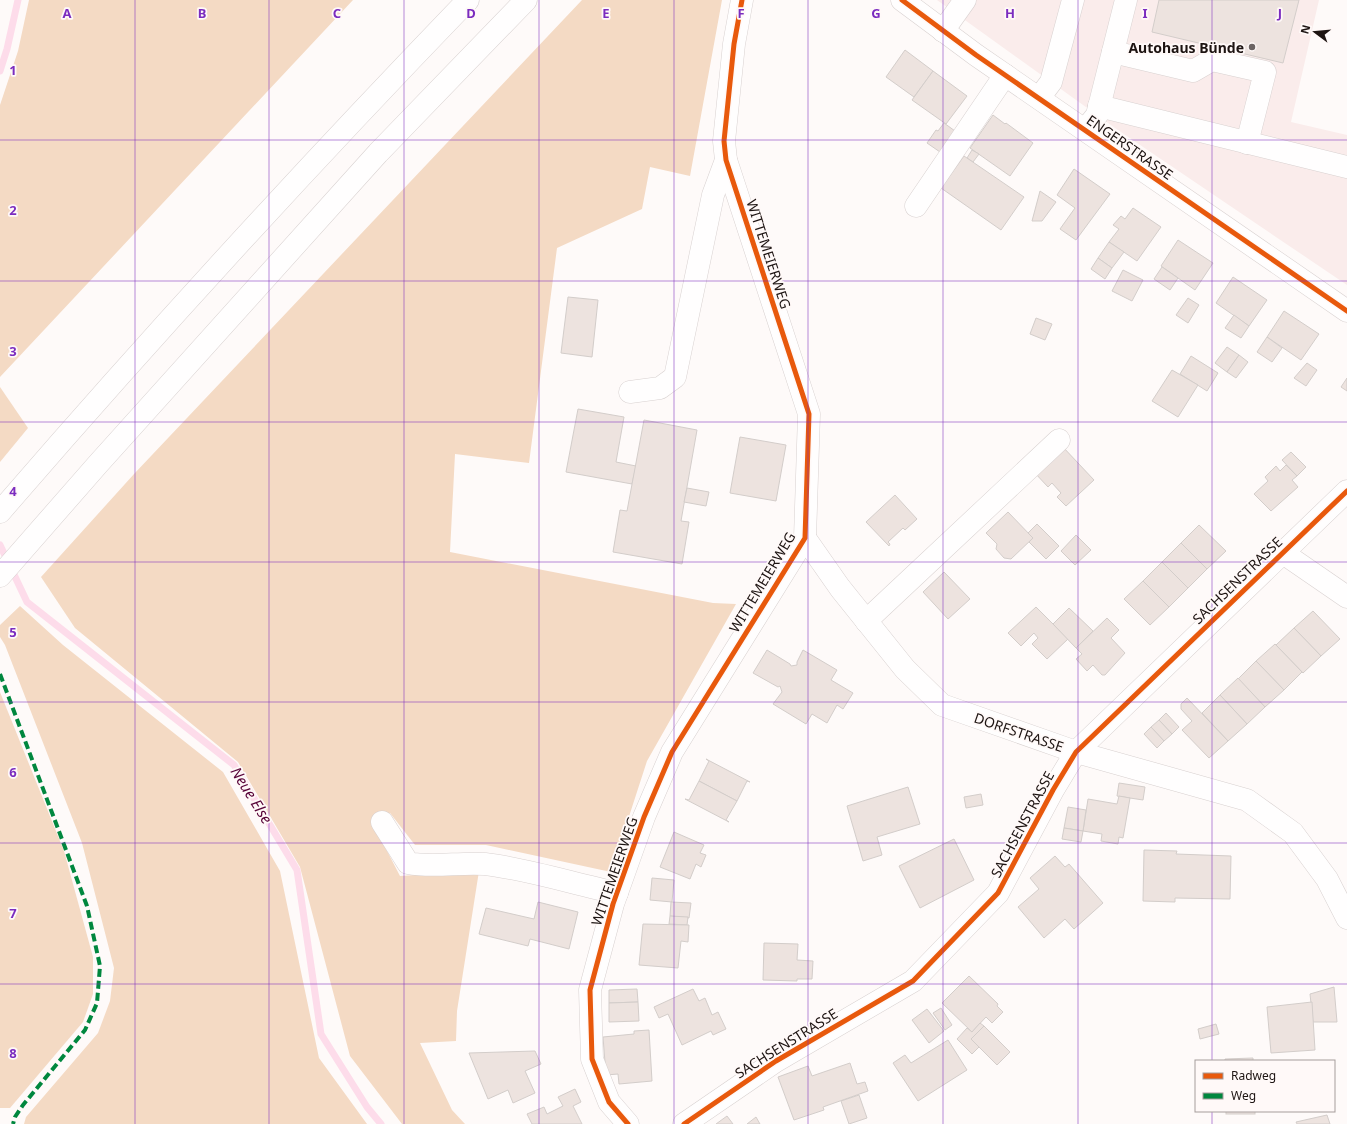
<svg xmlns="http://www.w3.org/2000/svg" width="1347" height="1124" font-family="'Noto Sans',sans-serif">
	<rect width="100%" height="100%" fill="#fefaf9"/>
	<path fill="#faeceb" d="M937 0H1319L1291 122 1347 135V285L1115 128Z"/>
	<g fill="#f4dac4">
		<path d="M29 0H353L0 377V105L18 51Z"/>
		<path d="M582 0H722L690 176 650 167 642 209 557 248 529 463 455 454 450 552 713 603 736 604 647 761 611 872 486 845H415L390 813 372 822 400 876 479 871 457 1011 456 1041 420 1043 452 1110 465 1124H402L350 1056 300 867 238 762 75 628 41 577 134 474Z"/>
		<path d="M0 387 28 428 0 462Z"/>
		<path d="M20 606 63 645 223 772 280 871 319 1058 367 1124H24L26 1117 98 1033 110 1001 114 968 82 843 5 645 0 637V625Z"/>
		<path d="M0 692 64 851 93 957V994L83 1022 10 1108H0Z"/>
	</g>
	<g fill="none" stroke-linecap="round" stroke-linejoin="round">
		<g stroke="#fddcea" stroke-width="7">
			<path d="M0 71 7 49 18 0"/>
			<path d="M0 545 27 602 234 765 297 870 321 1034 367 1107 381 1124"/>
		</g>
	</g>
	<g fill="#ede3df" stroke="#d3cdca">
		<path d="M1159 0H1299L1283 63 1152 32Z"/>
		<path d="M905 50 933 71 914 97 886 77Z"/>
		<path d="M933 71 967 96 946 124 912 100Z"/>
		<path d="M993 115 1005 124 1006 123 1033 143 1010 176 970 148Z"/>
		<path d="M944 123 955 131 940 152 927 143 936 130 938 131Z"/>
		<path d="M972 150 979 154 973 162 967 158Z"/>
		<path d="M964 156 1024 197 1001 230 941 188Z"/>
		<path d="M1074 169 1110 194 1076 240 1060 229 1075 208 1057 195Z"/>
		<path d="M1040 191 1056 202 1042 221H1032Z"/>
		<path d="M1133 208 1161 227 1137 261 1109 242 1119 229 1113 225 1121 216 1125 219Z"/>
		<path d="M1178 240 1213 263 1195 290 1161 266Z"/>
		<path d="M1109 242 1124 252 1112 268 1098 258Z"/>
		<path d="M1098 258 1112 268 1105 279 1091 269Z"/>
		<path d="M1162 267 1178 278 1170 290 1154 279Z"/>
		<path d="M1123 270 1143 280 1132 301 1112 291Z"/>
		<path d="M1233 277 1267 300 1249 326 1216 303Z"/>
		<path d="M568 297 598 300 592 357 561 353Z"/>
		<path d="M1188 298 1199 305 1188 323 1176 315Z"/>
		<path d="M1284 311 1319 334 1301 360 1267 337Z"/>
		<path d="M1234 315 1249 326 1241 338 1225 328Z"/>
		<path d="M1036 318 1052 324 1045 340 1030 334Z"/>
		<path d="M1267 337 1282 348 1272 362 1257 352Z"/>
		<path d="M1227 347 1239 355 1227 372 1215 363Z"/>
		<path d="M1239 355 1248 362 1236 378 1227 372Z"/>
		<path d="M1191 356 1218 373 1207 391 1180 374Z"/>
		<path d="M1307 363 1317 370 1306 386 1294 378Z"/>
		<path d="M1172 370 1198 385 1178 417 1152 401Z"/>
		<path d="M1347 378V391L1341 387Z"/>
		<path d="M578 409 624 417 616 462 636 466 632 484 566 472Z"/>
		<path d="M644 420 697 430 681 521 689 522 682 564 613 552 620 510 627 511Z"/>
		<path d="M740 437 786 445 776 501 730 493Z"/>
		<path d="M1062 446 1094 480 1066 506 1057 497 1061 493 1052 483 1048 487 1034 472Z"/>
		<path d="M1291 452 1306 467 1297 476 1282 460Z"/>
		<path d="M1286 465 1297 476 1292 480 1298 487 1271 511 1254 494 1268 481 1265 477 1276 466 1280 471Z"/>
		<path d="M687 488 709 492 706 506 684 502Z"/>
		<path d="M895 495 917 519 905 530 903 528 888 542 890 544 889 546 866 522Z"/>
		<path d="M1008 512 1033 538 1011 559 1004 558 996 549 997 544 986 533Z"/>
		<path d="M1037 524 1059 546 1046 559 1029 542 1033 538 1028 533Z"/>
		<path d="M1199 525 1226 551 1207 569 1181 543Z"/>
		<path d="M1076 535 1091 550 1075 565 1061 551Z"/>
		<path d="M1181 543 1207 569 1188 588 1162 562Z"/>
		<path d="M1162 562 1188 588 1169 607 1143 581Z"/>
		<path d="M944 572 970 599 948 619 923 592Z"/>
		<path d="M1143 581 1169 607 1150 625 1124 599Z"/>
		<path d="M1036 607 1068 639 1047 659 1032 644 1038 638 1034 633 1021 646 1008 633Z"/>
		<path d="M1069 608 1093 631 1076 648 1053 624Z"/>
		<path d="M1313 611 1340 639 1321 656 1294 628Z"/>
		<path d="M1107 618 1119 630 1111 638 1125 653 1105 675H1102L1093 665 1087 671 1076 659 1082 654 1076 648Z"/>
		<path d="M1294 628 1321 656 1303 673 1276 645Z"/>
		<path d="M1275 644 1302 672 1284 690 1256 661Z"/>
		<path d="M767 650 790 664 791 666 797 665V662L803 650 837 670 831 680 853 693 843 709 837 705 827 723 812 714 806 724 773 704 782 692 780 686 778 687 753 673Z"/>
		<path d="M1256 661 1284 690 1265 707 1238 679Z"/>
		<path d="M1238 678 1265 707 1247 724 1220 695Z"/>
		<path d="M1220 695 1247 724 1228 741 1202 713Z"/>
		<path d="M1187 698 1228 741 1209 758 1182 730 1192 721 1181 709V704Z"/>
		<path d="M1166 713 1179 727 1172 734 1159 720Z"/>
		<path d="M1159 720 1172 734 1164 741 1151 727Z"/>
		<path d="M1151 727 1164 741 1157 748 1144 734Z"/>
		<path d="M706 759 750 782 747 781 737 801 699 781 709 761Z"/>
		<path d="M699 781 737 801 726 820 729 822 685 799 689 800Z"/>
		<path d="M1119 783 1145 787 1143 800 1117 796Z"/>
		<path d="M908 787 920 824 877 837 882 855 863 861 847 806Z"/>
		<path d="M981 794 983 805 966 808 964 797Z"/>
		<path d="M1119 796 1130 798 1123 838 1119 837 1118 844 1101 841 1102 834 1083 831 1088 799 1117 804Z"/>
		<path d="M1068 807 1086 810 1083 831 1064 828Z"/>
		<path d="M1064 828 1083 831 1081 842 1062 839Z"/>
		<path d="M674 832 704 845 700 853 706 855 701 867 696 864 690 879 660 867Z"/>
		<path d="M954 839 974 880 920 908 899 866Z"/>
		<path d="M1144 850 1177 851 1176 854 1231 856 1230 899 1175 898V902L1143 901Z"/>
		<path d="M1055 856 1065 867 1069 864 1103 903 1074 929 1065 919 1044 938 1018 907 1039 889 1030 878Z"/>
		<path d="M652 878 674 880 672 902 650 900Z"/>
		<path d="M538 902 578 912 569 949 530 939 528 946 479 934 486 908 534 919Z"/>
		<path d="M671 902 691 903 689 918 670 916Z"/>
		<path d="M670 916 688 917 687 925 669 924Z"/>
		<path d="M643 924 689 925 688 942 681 941 678 968 639 965Z"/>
		<path d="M764 943 798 944 797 960 813 961 812 979H797V981L763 980Z"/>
		<path d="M969 976 998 1004 997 1006 1003 1012 992 1023 986 1017 972 1032 942 1003Z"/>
		<path d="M1334 987 1337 1022H1313L1310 994Z"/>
		<path d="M637 989 638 1002 609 1003V990Z"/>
		<path d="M693 989 699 1001 705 998 712 1015 718 1012 726 1029 713 1035 711 1031 682 1045 668 1014 659 1018 654 1007Z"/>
		<path d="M638 1002 639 1021 609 1022V1003Z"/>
		<path d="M1312 1002 1315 1050 1271 1053 1267 1007Z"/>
		<path d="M941 1008 952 1025 945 1030 933 1013Z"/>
		<path d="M927 1009 944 1031 929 1043 912 1020Z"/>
		<path d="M980 1023 984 1026 971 1039 979 1047 972 1054 957 1039 967 1028 972 1032Z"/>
		<path d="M1216 1024 1219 1034 1200 1039 1198 1029Z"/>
		<path d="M984 1026 1010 1052 997 1065 971 1039Z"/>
		<path d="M649 1030 652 1081 619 1084 618 1074 606 1075 603 1037 634 1034V1031Z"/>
		<path d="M948 1040 967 1070 918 1101 893 1063 905 1055 911 1063Z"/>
		<path d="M535 1051 541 1064 525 1071 535 1093 513 1103 508 1090 488 1099 469 1053Z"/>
		<path d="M1253 1058V1061H1225V1059Z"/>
		<path d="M850 1063 857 1084 865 1082 868 1091 823 1107 824 1110 794 1120 778 1077 808 1066 812 1076Z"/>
		<path d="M575 1089 581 1102 573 1106 582 1124H532L527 1114 544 1107 547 1114 563 1106 558 1097Z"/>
		<path d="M859 1095 867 1118 849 1124 841 1101Z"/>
		<rect x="1226" y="1111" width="29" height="3"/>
		<path d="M1327 1115 1330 1124H1297L1296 1122Z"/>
		<path d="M727 1116 733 1124H716Z"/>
		<path d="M756 1117 760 1124H747Z"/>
	</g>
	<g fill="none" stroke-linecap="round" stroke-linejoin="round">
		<defs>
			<g id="minor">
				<path d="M943 31 965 0"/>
				<path d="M1113 52 1193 71 1212 60 1265 72 1247 143"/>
				<path d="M1039 98 1051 82 1073 0"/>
				<path d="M1099 106 1347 167"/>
				<path d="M1085 130 1097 115 1126 0"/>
				<path d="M916 206 1005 75"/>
				<path d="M630 392 660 388 675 377 713 195 726 160"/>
				<path d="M805 538 840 588 905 669 942 705 1076 752 1247 800 1293 833 1327 879 1347 918"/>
				<path d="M1283 553 1347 597"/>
				<path d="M866 621 1059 440"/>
				<path d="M382 822 408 863C433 868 459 862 485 864 528 869 574 884 617 893"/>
				<path d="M628 1124 609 1102 592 1059 590 990 613 904 644 817 672 752 805 538 809 414 726 160 724 141 734 44 742 0"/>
				<path d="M684 1124 776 1061 913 981 998 893 1053 790 1076 752 1347 491"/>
			</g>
			<path id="major" d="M902 0 976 55 1347 311"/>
			<g id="highway">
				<path d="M0 512C151 337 308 166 468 0"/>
				<path d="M0 576 98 464 378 153 526 0"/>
			</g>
		</defs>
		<use href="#minor" stroke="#d8d1d0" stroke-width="23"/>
		<use href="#major" stroke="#d8d1d0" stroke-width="23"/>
		<use href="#highway" stroke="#d8d1d0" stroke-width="23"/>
		<use href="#minor" stroke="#fffefe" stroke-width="22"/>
		<use href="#major" stroke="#fffefe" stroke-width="22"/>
		<use href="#highway" stroke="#fffefe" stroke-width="22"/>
		<path stroke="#00873e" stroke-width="4" stroke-dasharray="8 4" stroke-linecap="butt" d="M0 674 87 906 100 966 97 1003 85 1030 23 1105 15 1117 13 1124"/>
		<defs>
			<g id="cycleway">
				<path d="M902 0 976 55 1347 311"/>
				<path d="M628 1124 609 1102 592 1059 590 990 613 904 644 817 672 752 805 538 809 414 726 160 724 141 734 44 742 0"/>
				<path d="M684 1124 776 1061 913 981 998 893 1053 790 1076 752 1347 491"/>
			</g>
		</defs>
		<use href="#cycleway" stroke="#fff9f8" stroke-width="8"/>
		<use href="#cycleway" stroke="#e8590c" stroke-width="5"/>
	</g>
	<path fill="none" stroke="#7b2cbf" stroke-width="1" stroke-opacity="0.55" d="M135 0V1124M269 0V1124M404 0V1124M539 0V1124M674 0V1124M808 0V1124M943 0V1124M1078 0V1124M1212 0V1061M0 140H1347M0 281H1347M0 422H1347M0 562H1347M0 702H1347M0 843H1347M0 984H1347M1212 1111V1124"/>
	<circle fill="#6c6463" stroke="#fff9f8" stroke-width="1.5" cx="1252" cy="47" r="4"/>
	<g text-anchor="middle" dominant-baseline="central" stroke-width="3.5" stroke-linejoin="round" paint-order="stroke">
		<g font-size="14" font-weight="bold" fill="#1d1412" stroke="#fff9f8" text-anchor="end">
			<text x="1244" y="47">Autohaus Bünde</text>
		</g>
		<g font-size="14" fill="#1d1412" stroke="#fff9f8">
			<text transform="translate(1130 147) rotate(35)">ENGERSTRASSE</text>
			<text transform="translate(769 254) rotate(72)">WITTEMEIERWEG</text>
			<text transform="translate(1237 580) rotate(-44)">SACHSENSTRASSE</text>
			<text transform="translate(762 582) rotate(-59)">WITTEMEIERWEG</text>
			<text transform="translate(1019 732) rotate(19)">DORFSTRASSE</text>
			<text transform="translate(1022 824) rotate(-62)">SACHSENSTRASSE</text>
			<text transform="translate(614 871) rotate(-71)">WITTEMEIERWEG</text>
			<text transform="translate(786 1043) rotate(-32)">SACHSENSTRASSE</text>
		</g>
		<g font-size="15" font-style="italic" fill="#580438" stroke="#fff9f8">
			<text transform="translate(252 795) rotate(58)">Neue Else</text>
		</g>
	</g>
	<g font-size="13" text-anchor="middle" font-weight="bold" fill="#7b2cbf" stroke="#fff9f8" stroke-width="3.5" stroke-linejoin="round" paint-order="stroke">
		<text x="67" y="18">A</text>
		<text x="202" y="18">B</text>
		<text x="337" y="18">C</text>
		<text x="471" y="18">D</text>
		<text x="606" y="18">E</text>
		<text x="741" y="18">F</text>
		<text x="876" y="18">G</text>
		<text x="1010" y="18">H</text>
		<text x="1145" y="18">I</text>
		<text x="1280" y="18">J</text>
		<text x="13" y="75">1</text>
		<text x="13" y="215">2</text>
		<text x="13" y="356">3</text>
		<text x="13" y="496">4</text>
		<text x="13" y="637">5</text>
		<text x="13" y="777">6</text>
		<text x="13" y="918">7</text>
		<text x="13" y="1058">8</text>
	</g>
	<rect x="1195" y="1060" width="140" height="52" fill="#fff9f8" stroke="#a59d9c"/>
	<rect x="1203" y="1073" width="20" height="6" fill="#e8590c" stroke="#a59d9c"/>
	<text x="1231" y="1080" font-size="12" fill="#1d1412">Radweg</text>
	<rect x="1203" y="1093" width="20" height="6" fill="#00873e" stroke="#a59d9c"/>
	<text x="1231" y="1100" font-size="12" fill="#1d1412">Weg</text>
	<g transform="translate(1315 32) rotate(286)" stroke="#fff9f8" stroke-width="3" paint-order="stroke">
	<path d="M0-3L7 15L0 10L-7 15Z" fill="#1d1412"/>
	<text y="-6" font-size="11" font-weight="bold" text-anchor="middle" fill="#1d1412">N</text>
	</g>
</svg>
